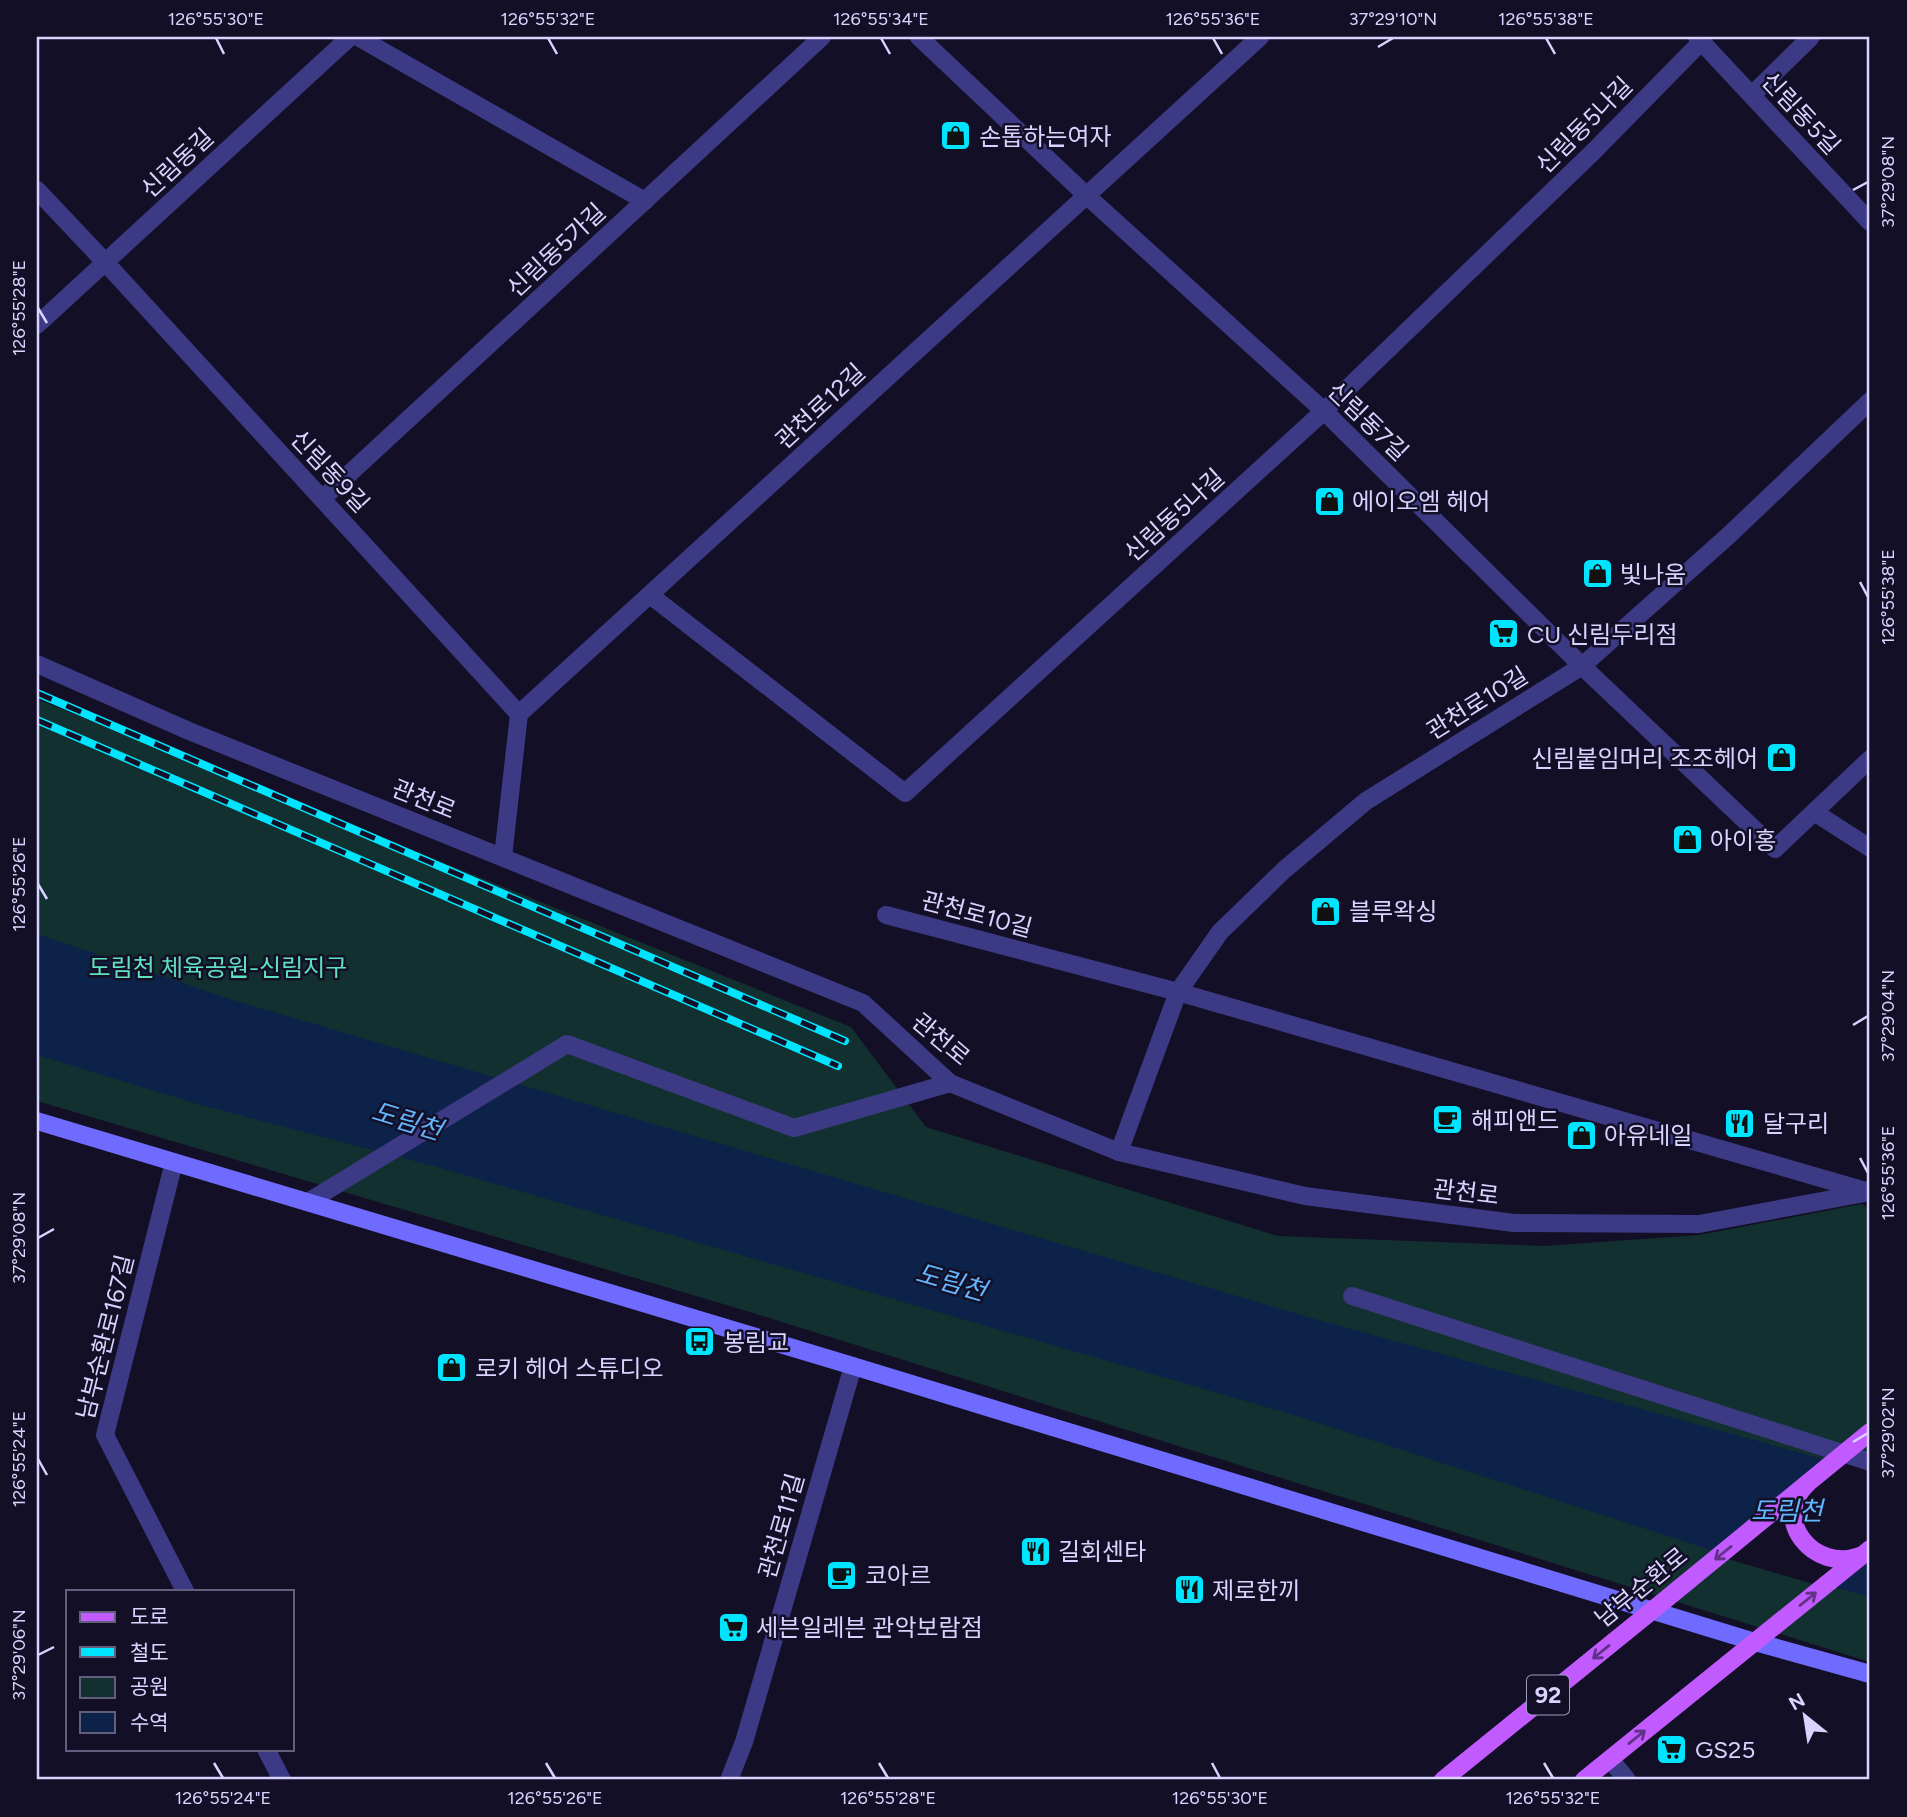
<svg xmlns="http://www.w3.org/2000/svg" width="1907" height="1817" font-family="Figtree,'Noto Sans KR',sans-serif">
	<rect width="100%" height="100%" fill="#130f26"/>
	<path fill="#12302f" d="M37 699 851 1027 926 1127 1278 1236 1544 1246 1699 1235 1862 1204 1870 1210V1662L750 1312 37 1101Z"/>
	<path fill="#0c2248" d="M37 934 233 1000 1315 1319 1870 1472V1597L1766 1568 1294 1415 433 1166 201 1105 37 1055Z"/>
	<path fill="#130f26" d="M1837 1459 1870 1468V1550L1823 1587 1718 1556Z"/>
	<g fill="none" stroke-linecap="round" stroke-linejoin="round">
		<path stroke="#3d3a85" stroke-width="18" d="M1352 1296 1870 1462"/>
		<g stroke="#3d3a85" stroke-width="18">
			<path d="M358 37 645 201"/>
			<path d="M919 37 1086 195 1324 411 1582 666 1775 849 1870 759"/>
			<path d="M1697 37 1870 222"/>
			<path d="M1752 95 1811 37"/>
			<path d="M37 190 105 262 519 714"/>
			<path d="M322 499 822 37"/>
			<path d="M650 595 905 793 1324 411 1593 152 1701 42"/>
			<path d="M1814 812 1870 848"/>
			<path d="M503 857 519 714 1260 37"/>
			<path d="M886 915 1178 992 1869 1192"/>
			<path d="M1119 1152 1178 992 1220 932 1284 870 1366 801 1582 666 1728 536 1870 401"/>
			<path d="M174 1162 105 1435 185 1591"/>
			<path d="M308 1202 567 1044 794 1128 950 1083"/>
			<path d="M266 1749 282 1780"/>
			<path d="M1610 1759 1627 1780"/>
			<path d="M729 1780 744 1742 853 1366"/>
		</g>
		<g stroke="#3d3a85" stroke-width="18">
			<path d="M37 325 350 37"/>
			<path d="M37 664 189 731 863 1003 950 1083 1119 1152 1305 1196 1514 1223 1699 1224 1870 1192"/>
		</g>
		<path stroke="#6f6bff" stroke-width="18" d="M37 1121 853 1366 1755 1642 1870 1674"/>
		<g stroke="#c25bff" stroke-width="18">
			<path d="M1807 1484C1770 1519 1814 1573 1860 1556"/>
			<path d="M1443 1780 1654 1609"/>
			<path d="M1584 1780 1870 1549"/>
		</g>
		<defs>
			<g id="rail">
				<path d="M37 693 845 1041"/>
				<path d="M37 720 838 1066"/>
			</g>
		</defs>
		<use href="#rail" stroke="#00e5ff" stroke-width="8"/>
		<use href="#rail" stroke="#130f26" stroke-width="5" stroke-dasharray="16" stroke-linecap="butt"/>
		<path stroke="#c25bff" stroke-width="18" d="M1654 1609 1870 1432"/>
	</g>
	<defs><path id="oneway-shaft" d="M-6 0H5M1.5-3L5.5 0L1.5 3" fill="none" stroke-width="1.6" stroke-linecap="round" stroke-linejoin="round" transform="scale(1.75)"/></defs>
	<g stroke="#623188">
		<use href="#oneway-shaft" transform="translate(1723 1553) rotate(141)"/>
		<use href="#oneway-shaft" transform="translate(1808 1599) rotate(-39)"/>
		<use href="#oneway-shaft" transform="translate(1601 1652) rotate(141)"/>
		<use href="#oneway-shaft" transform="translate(1637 1737) rotate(-39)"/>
	</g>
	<path fill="none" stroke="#d9d4ff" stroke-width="2.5" d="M216 38 224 54M548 38 557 54M881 38 890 54M1213 38 1222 54M1546 38 1555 54M1378 47 1393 38M1853 190 1868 182M38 308 47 323M1860 582 1868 597M38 884 47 899M1853 1025 1868 1016M1860 1158 1868 1173M38 1238 54 1229M1853 1442 1868 1433M38 1459 47 1475M38 1655 54 1647M214 1763 223 1778M546 1763 555 1778M879 1763 888 1778M1212 1763 1220 1778M1544 1763 1553 1778"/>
	<defs>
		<symbol id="shop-square" viewBox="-11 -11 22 22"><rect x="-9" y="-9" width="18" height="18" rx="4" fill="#00e5ff" stroke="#130f26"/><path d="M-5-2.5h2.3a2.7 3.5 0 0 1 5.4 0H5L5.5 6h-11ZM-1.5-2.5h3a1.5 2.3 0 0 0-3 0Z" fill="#111"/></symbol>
		<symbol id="supermarket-square" viewBox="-11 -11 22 22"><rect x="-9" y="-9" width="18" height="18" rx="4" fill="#00e5ff" stroke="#130f26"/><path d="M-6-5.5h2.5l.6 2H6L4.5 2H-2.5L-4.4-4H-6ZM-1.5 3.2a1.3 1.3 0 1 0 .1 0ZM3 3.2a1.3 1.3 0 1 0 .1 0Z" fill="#111"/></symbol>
		<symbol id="cafe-square" viewBox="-11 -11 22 22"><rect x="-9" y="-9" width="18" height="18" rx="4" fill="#00e5ff" stroke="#130f26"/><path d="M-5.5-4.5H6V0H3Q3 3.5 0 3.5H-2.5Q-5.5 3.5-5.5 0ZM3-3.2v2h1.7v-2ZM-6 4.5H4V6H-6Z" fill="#111"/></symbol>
		<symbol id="restaurant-square" viewBox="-11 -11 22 22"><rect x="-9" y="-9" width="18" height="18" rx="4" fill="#00e5ff" stroke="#130f26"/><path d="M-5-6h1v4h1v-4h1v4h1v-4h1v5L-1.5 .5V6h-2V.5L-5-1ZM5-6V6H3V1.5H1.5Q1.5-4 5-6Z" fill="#111"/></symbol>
		<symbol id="bus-square" viewBox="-11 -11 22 22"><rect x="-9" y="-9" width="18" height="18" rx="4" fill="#00e5ff" stroke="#130f26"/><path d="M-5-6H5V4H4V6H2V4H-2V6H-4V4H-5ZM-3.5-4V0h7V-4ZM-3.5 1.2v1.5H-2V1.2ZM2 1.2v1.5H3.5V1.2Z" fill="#111"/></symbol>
	</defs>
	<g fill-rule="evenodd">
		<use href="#shop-square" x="938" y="118" width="35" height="35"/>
		<use href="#shop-square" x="1312" y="484" width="35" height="35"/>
		<use href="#shop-square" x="1580" y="556" width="35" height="35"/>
		<use href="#supermarket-square" x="1486" y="616" width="35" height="35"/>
		<use href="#shop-square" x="1764" y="740" width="35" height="35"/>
		<use href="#shop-square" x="1670" y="822" width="35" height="35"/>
		<use href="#shop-square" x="1308" y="894" width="35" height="35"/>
		<use href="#cafe-square" x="1430" y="1102" width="35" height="35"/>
		<use href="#restaurant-square" x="1722" y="1106" width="35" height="35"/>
		<use href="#shop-square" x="1564" y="1118" width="35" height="35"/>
		<use href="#bus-square" x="682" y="1324" width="35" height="35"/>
		<use href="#shop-square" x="434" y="1350" width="35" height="35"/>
		<use href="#restaurant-square" x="1018" y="1534" width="35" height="35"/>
		<use href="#cafe-square" x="824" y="1558" width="35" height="35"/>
		<use href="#restaurant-square" x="1172" y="1572" width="35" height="35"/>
		<use href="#supermarket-square" x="716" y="1610" width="35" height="35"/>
		<use href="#supermarket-square" x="1654" y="1732" width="35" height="35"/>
	</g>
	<g text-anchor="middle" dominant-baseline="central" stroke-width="5" stroke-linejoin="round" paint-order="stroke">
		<rect fill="#130f26" stroke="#9e99be" stroke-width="2" x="1527" y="1675.5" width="42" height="39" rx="5"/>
		<g font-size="23" font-weight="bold" fill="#d9d4ff">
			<text x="1548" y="1695">92</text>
		</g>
		<g font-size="24" fill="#d9d4ff" stroke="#130f26">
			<text transform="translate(1801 113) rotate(47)">신림동5길</text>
			<text transform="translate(1584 125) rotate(-45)">신림동5나길</text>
			<text transform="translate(177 163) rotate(-43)">신림동길</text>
			<text transform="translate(556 250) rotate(-43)">신림동5가길</text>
			<text transform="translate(820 406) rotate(-43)">관천로12길</text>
			<text transform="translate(1368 421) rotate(44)">신림동7길</text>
			<text transform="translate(330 471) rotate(47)">신림동9길</text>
			<text transform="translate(1174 515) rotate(-42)">신림동5나길</text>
			<text transform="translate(1477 703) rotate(-32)">관천로10길</text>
			<text transform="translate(424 799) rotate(22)">관천로</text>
			<text transform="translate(977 914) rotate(15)">관천로10길</text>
			<text transform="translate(941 1039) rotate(40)">관천로</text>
			<text transform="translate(1466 1192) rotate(7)">관천로</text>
			<text transform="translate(105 1337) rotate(-76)">남부순환로167길</text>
			<text transform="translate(781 1526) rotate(-74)">관천로11길</text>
			<text transform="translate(1641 1587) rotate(-39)">남부순환로</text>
		</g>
		<g font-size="24" fill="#d9d4ff" stroke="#130f26" text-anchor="start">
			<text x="979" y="136">손톱하는여자</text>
			<text x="1352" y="501">에이오엠 헤어</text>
			<text x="1620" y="574">빛나움</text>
			<text x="1527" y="634">CU 신림두리점</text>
			<text x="1758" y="758" text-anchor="end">신림붙임머리 조조헤어</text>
			<text x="1710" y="840">아이홍</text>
			<text x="1349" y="911">블루왁싱</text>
			<text x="1471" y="1120">해피앤드</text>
			<text x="1763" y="1123">달구리</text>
			<text x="1604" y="1135">아유네일</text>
			<text x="723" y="1342">봉림교</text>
			<text x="475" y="1368">로키 헤어 스튜디오</text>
			<text x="1058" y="1551">길회센타</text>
			<text x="865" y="1575">코아르</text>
			<text x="1212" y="1590">제로한끼</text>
			<text x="756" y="1627">세븐일레븐 관악보람점</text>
			<text x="1695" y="1749">GS25</text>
		</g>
		<g font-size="24" fill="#5fe0c0" stroke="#130f26">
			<text x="218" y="967">도림천 체육공원-신림지구</text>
		</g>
		<g font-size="26" font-style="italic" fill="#62b6ff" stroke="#130f26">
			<text transform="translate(407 1121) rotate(17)">도림천</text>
			<text transform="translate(951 1282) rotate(16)">도림천</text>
			<text x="1787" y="1511">도림천</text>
		</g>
	</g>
	<rect width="1907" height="1817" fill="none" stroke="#130f26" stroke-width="77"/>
	<rect x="66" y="1590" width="228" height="161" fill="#130f26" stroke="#625e7d" stroke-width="2"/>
	<rect x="80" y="1612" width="35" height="10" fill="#c25bff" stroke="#625e7d" stroke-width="2"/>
	<text x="130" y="1624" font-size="21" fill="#d9d4ff">도로</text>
	<rect x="80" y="1647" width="35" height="10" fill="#00e5ff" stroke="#625e7d" stroke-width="2"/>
	<text x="130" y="1660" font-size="21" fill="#d9d4ff">철도</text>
	<rect x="80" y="1677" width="35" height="21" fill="#12302f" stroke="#625e7d" stroke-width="2"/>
	<text x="130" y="1694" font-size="21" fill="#d9d4ff">공원</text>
	<rect x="80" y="1712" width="35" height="21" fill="#0c2248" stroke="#625e7d" stroke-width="2"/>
	<text x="130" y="1730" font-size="21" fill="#d9d4ff">수역</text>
	<g transform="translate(1805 1716) rotate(330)" stroke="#130f26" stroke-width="5" paint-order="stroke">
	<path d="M0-5L12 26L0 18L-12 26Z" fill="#d9d4ff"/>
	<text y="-10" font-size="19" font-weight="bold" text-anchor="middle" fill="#d9d4ff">N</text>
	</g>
	<rect x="38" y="38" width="1830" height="1740" fill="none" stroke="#d9d4ff" stroke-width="2.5"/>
	<g font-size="18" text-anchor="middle" fill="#d9d4ff">
		<text x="216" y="25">126°55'30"E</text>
		<text x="548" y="25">126°55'32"E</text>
		<text x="881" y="25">126°55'34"E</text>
		<text x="1213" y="25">126°55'36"E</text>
		<text x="1393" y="25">37°29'10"N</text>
		<text x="1546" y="25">126°55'38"E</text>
		<text transform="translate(1888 182) rotate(-90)" y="6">37°29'08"N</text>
		<text transform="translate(19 308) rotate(-90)" y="6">126°55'28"E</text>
		<text transform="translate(1888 597) rotate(-90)" y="6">126°55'38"E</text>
		<text transform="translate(19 884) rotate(-90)" y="6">126°55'26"E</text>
		<text transform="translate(1888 1016) rotate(-90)" y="6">37°29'04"N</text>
		<text transform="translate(1888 1173) rotate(-90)" y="6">126°55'36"E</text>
		<text transform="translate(19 1238) rotate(-90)" y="6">37°29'08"N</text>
		<text transform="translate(1888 1433) rotate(-90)" y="6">37°29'02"N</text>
		<text transform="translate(19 1459) rotate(-90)" y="6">126°55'24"E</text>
		<text transform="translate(19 1655) rotate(-90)" y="6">37°29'06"N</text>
		<text x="223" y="1804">126°55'24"E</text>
		<text x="555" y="1804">126°55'26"E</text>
		<text x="888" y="1804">126°55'28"E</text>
		<text x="1220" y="1804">126°55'30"E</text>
		<text x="1553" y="1804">126°55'32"E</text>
	</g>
</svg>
